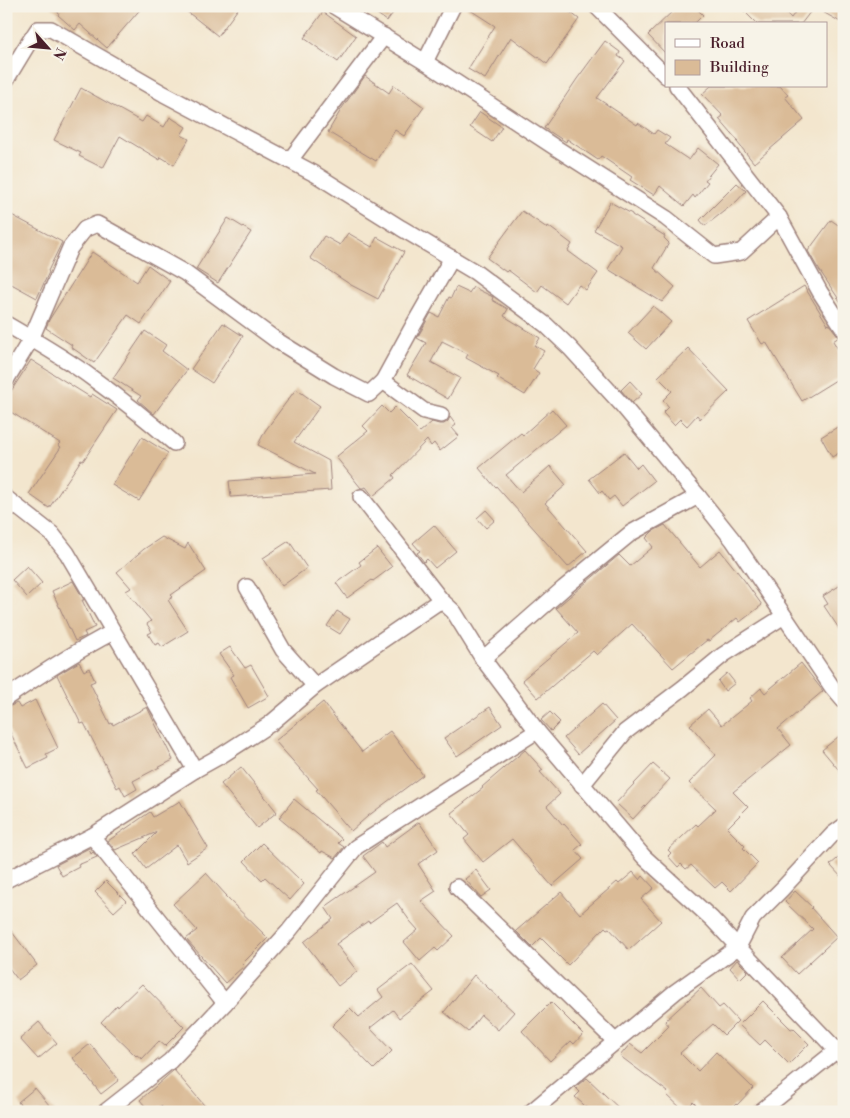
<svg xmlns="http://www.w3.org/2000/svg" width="850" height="1118" font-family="'Libre Bodoni',serif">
	<rect width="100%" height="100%" fill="#f7f3e8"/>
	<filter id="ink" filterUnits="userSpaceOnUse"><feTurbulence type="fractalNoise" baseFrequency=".02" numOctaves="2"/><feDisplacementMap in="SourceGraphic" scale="10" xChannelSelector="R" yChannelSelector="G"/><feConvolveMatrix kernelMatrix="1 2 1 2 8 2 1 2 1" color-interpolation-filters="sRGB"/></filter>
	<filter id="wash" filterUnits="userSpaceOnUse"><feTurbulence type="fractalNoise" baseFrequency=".0096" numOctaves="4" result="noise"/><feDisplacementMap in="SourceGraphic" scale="20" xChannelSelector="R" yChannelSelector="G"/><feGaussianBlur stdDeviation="1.12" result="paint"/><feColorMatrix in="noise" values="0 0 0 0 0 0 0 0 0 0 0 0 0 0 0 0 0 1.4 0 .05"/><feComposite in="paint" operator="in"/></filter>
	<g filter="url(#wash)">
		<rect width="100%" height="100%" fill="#f3e6ce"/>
		<g id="blocks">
			<g fill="#dabb97">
				<path d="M50 6H143L107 48 80 24 75 30 58 15 59 13Z"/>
				<path d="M180 6H240L218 36Z"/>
				<path d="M366 6H398L387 21Z"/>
				<path d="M464 6H562L579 19 547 64 511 37 485 79 468 69 495 26Z"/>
				<path d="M678 6H694L703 15 694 24H666V54L648 35Z"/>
				<path d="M739 6H778L791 18 800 6H844V24L814 7 801 24H757Z"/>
				<path d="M323 12 356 36 338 62 304 38Z"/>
				<path d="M605 41 620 52 618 56 625 61 597 98 637 125 638 123 654 134 657 130 670 138 665 144 689 160 698 148 718 164 705 180 708 182 695 198 693 195 684 206 660 186 654 195 630 180 632 177 601 156 598 160 567 139 566 142 544 128 577 79Z"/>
				<path d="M365 76 389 93 394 85 424 107 404 136 395 130 376 161 328 132 342 108Z"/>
				<path d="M711 86H780L788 95 785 97 804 120 754 163 737 142 738 141 719 119 723 116 702 94Z"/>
				<path d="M81 88 142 122 146 116 164 127 170 117 186 127 181 135 189 139 174 165 161 157 160 160 120 136 103 168 79 156 81 153 54 140Z"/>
				<path d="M480 112 502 127 492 142 470 127Z"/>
				<path d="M737 183 746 191 737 201 705 226 700 220Z"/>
				<path d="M610 202 632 214V215L665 236 664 238 669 243 654 268 675 287 662 302 608 269 622 246 594 230Z"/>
				<path d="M522 211 547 228 548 226 572 244 568 251 598 273 586 290 579 285 566 303 542 285 537 292 508 270 506 272 487 258Z"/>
				<path d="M6 212 62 242 48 271 49 272 37 298 6 281Z"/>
				<path d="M228 218 251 232 218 283 196 269Z"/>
				<path d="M831 220 844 229V307L816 265 808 251Z"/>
				<path d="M348 233 372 247 377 237 404 252 378 299 351 285 310 258 324 236 340 245Z"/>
				<path d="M92 252 137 282 148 265 170 281 141 324 128 315 94 363 71 347 72 345 46 328 49 320Z"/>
				<path d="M804 286 828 325 829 324 839 337 833 341 844 359V375L802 401 766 342 762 344 748 321Z"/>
				<path d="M456 287 469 293 473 287 493 297 492 300 508 309 504 316 540 338 535 346 544 351 533 369 539 373 525 395 497 378 499 376 466 358 468 354 442 341 431 362 460 378 448 399 407 375 426 343 417 338 421 331 431 313 439 317 449 297 451 298Z"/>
				<path d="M653 306 671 322 646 349 628 333Z"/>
				<path d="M223 323 243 336 212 383 191 369Z"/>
				<path d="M145 331 166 345 162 351 187 370 154 414 138 400 141 396 113 378Z"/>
				<path d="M688 348 729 391 700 419 697 415 687 426 680 419 674 425 663 413 669 407 663 400 672 391 658 377Z"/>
				<path d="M31 360 90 397 92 394 117 410 83 461 81 460 49 508 29 494 61 447 58 445 60 443 6 409V399Z"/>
				<path d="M630 381 642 394 632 403 621 390Z"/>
				<path d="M296 389 320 406 294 442 329 461 331 490 231 497 229 481 315 474 258 445 265 431Z"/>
				<path d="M382 406 389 413 395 407 420 432 432 422 439 424H444L448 421 450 417 456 425 452 428 459 436 440 451 434 443 431 446 427 440 393 475 395 478 373 496 366 487 364 488H361L336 457 368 431 363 426Z"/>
				<path d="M552 409 566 425 506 475 521 492 550 466 566 485 545 503 587 551 568 567 496 486 495 487 479 468 521 433 523 435Z"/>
				<path d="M844 423V450L832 457 821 437Z"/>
				<path d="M142 437 168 453 139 501 112 485Z"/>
				<path d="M624 452 637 468 641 464 654 481 622 506 614 496 609 500 602 491 600 493 589 479Z"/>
				<path d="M486 510 495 520 486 528 477 518Z"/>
				<path d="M434 525 456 551 435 568 427 559 424 562 417 553 420 551 413 543Z"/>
				<path d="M665 525 700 567 720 550 744 580 762 605 740 622 737 618 709 641 707 640 673 668 632 624 597 655 593 651 538 698 522 680 578 633 556 608 619 555 630 566 653 547 646 538 653 531Z"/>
				<path d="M162 537 185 549 188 543 206 571 171 595 173 597 168 600 188 631 162 647 159 643 155 645 148 634 152 632 147 624 151 621 126 591 131 588 117 572 144 549Z"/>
				<path d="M289 541 307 568 282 586 263 558Z"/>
				<path d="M377 548 392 567 373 581 372 580 347 598 336 583 361 565 359 562Z"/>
				<path d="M27 566 42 583 27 597 12 580Z"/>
				<path d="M73 581 84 600H82L95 627 84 632 86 636 75 641 52 591Z"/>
				<path d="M844 583V636L824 606 828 604 823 596Z"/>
				<path d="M337 611 350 619 340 634 327 626Z"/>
				<path d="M230 647 245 668 251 665 269 696 248 708 230 677 234 675 219 654Z"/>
				<path d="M79 662 84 671 89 668 95 681 90 683 110 724 112 723 113 725 147 707 173 760 133 781 137 789 125 796 120 786 117 788 84 723 81 724 57 675Z"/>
				<path d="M801 663 823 691 778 729 791 745 733 792 748 807 727 828 745 846 743 848 758 863 731 891 722 882 715 888 691 865 686 869 681 864 678 867 668 856 671 853 668 850 696 824 698 826 716 809 689 783 716 755 690 725 708 709 722 725 752 701 750 698 761 688 765 693Z"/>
				<path d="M727 673 735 683 725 691 718 681Z"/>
				<path d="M35 700 58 748 46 754 48 758 28 768 6 724V708L17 703 20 708Z"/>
				<path d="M323 702 362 752 390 731 423 775 368 816 351 831 316 790 318 789 275 741Z"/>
				<path d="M602 704 616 720 578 754 564 738Z"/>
				<path d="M490 707 502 725 457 756 444 738Z"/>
				<path d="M550 712 560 722 551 731 541 720Z"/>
				<path d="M844 732V776L822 750Z"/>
				<path d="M525 750 543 770 540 772 560 794 547 806 563 825 564 824 582 844 575 850 583 859 552 886 512 839 483 862 464 839 469 835 451 813 483 788 482 787Z"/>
				<path d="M653 764 670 779 633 819 616 803Z"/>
				<path d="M241 767 277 812 257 828 221 784Z"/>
				<path d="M294 799 342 839 338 843 344 847 335 858 322 851 321 853 279 818Z"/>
				<path d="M180 801 208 848 187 862 177 845 146 869 135 854 157 832 115 850 108 841 150 812 153 817Z"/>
				<path d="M419 822 438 850 418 864 436 891 421 901 454 936 438 951 435 948 420 961 404 942 418 930 410 921 397 903 369 923 368 921 336 944 357 971 338 986 304 942 333 919 325 907 375 872 363 856 382 842 385 847Z"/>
				<path d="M262 843 304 884 290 900 265 877 262 880 244 861Z"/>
				<path d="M89 848 91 854 93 852 97 857 78 865 79 867 62 876 56 865Z"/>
				<path d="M844 853V880L830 865Z"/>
				<path d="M476 870 491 890 481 897 465 879Z"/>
				<path d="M633 872 640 880 643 876 654 888 641 899 661 921 629 950 609 928 607 929 605 927 568 965 541 938 532 947 516 931 561 892 580 914 617 882 619 884Z"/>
				<path d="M206 873 226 895 225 896 268 938 242 964 244 966 225 983 186 939 197 930 173 904Z"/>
				<path d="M106 881 126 901 114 912 95 892Z"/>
				<path d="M795 891 812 907 811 908 837 937 797 974 782 958 813 929 785 902Z"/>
				<path d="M6 924 37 965 18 980 6 964Z"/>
				<path d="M737 960 748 971 740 979 730 968Z"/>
				<path d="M412 964 434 991 399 1018 393 1010 370 1028 392 1051 374 1069 332 1026 350 1008 359 1017 383 997 378 990Z"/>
				<path d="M474 975 514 1012 498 1030 481 1015 468 1032 444 1012Z"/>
				<path d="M142 984 184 1027 165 1046 159 1041 142 1059 137 1055 136 1056 101 1022 117 1005 118 1007Z"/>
				<path d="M701 988 719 1008 723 1005 738 1021 724 1035 713 1024 680 1053 698 1071 716 1052 753 1088 737 1105 736 1104 728 1112H703L693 1102 684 1111 666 1094 668 1092 620 1056 630 1044 642 1053 669 1026 665 1021Z"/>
				<path d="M763 1001 791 1029 793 1028 809 1044 789 1064 765 1040 760 1045 739 1025Z"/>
				<path d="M551 1002 583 1034 574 1044 571 1041 550 1061 522 1031Z"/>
				<path d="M39 1022 57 1043 38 1059 20 1039Z"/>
				<path d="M90 1044 119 1080 101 1094 73 1058Z"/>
				<path d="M174 1070 210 1112H166L161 1106 153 1112H150L140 1100Z"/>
				<path d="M587 1078 623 1112H592L575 1097 580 1092 575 1087Z"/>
				<path d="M35 1088 55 1112H26L18 1102Z"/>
			</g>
		</g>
	</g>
	<g filter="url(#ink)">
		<use href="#blocks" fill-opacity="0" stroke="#9e827c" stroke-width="1"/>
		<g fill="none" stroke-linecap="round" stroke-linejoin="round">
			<defs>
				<g id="minor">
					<path d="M334 6 425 62 553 146 666 218 714 256 741 252 779 217"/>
					<path d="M596 6 666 76"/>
					<path d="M425 62 453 6"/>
					<path d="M6 80 26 47 38 29H51L164 94 315 174 401 228 475 272 546 325 570 348 623 406 698 496 733 540 832 687 844 701"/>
					<path d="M677 86 779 217 820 292 844 329"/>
					<path d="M290 160 384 36"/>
					<path d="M6 324C35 341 65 358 92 378 120 398 148 420 174 443"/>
					<path d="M6 380 31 339 70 248 85 229 97 224 110 231 185 273 276 340 334 376 369 394 383 381 413 326 452 258"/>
					<path d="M383 381 424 411 441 415"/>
					<path d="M361 497 441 600"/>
					<path d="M6 498 52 534 67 553 195 770"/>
					<path d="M247 587 283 650 315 686"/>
					<path d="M483 659 564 588 631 533 698 496"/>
					<path d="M6 698C41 674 76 651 113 632"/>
					<path d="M582 785 625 732 683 688 723 655 784 616"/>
					<path d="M92 836 225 1003"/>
					<path d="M6 880 92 836 195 770 222 755 270 724 315 686 441 600 454 612 483 659 537 731 644 857 712 919 738 947 844 1058"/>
					<path d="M457 887 615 1041"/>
					<path d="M105 1112 170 1061 225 1003 289 931 356 847 537 731"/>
					<path d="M531 1112 675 992 738 947 753 918 782 889 833 834 844 826"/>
					<path d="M760 1112 837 1050"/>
				</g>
			</defs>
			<use href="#minor" stroke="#9e827c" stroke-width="18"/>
			<use href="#minor" stroke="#fff" stroke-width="15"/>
		</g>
	</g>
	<rect width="850" height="1118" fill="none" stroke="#f7f3e8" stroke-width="25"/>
	<rect x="665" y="22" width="162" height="65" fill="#f7f3e8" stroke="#b29e9c"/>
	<rect x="675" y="39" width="25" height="8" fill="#ffffff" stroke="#b29e9c"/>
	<text x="710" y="48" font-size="15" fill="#4a1f2b">Road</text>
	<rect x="675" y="60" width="25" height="15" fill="#dabb97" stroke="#b29e9c"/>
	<text x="710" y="72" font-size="15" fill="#4a1f2b">Building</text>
	<g transform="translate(48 48) rotate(117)" stroke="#f7f3e8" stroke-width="4" paint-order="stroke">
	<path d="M0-4L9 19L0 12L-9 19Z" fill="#4a1f2b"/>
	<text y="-8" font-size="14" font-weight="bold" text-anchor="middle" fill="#4a1f2b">N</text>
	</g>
</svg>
